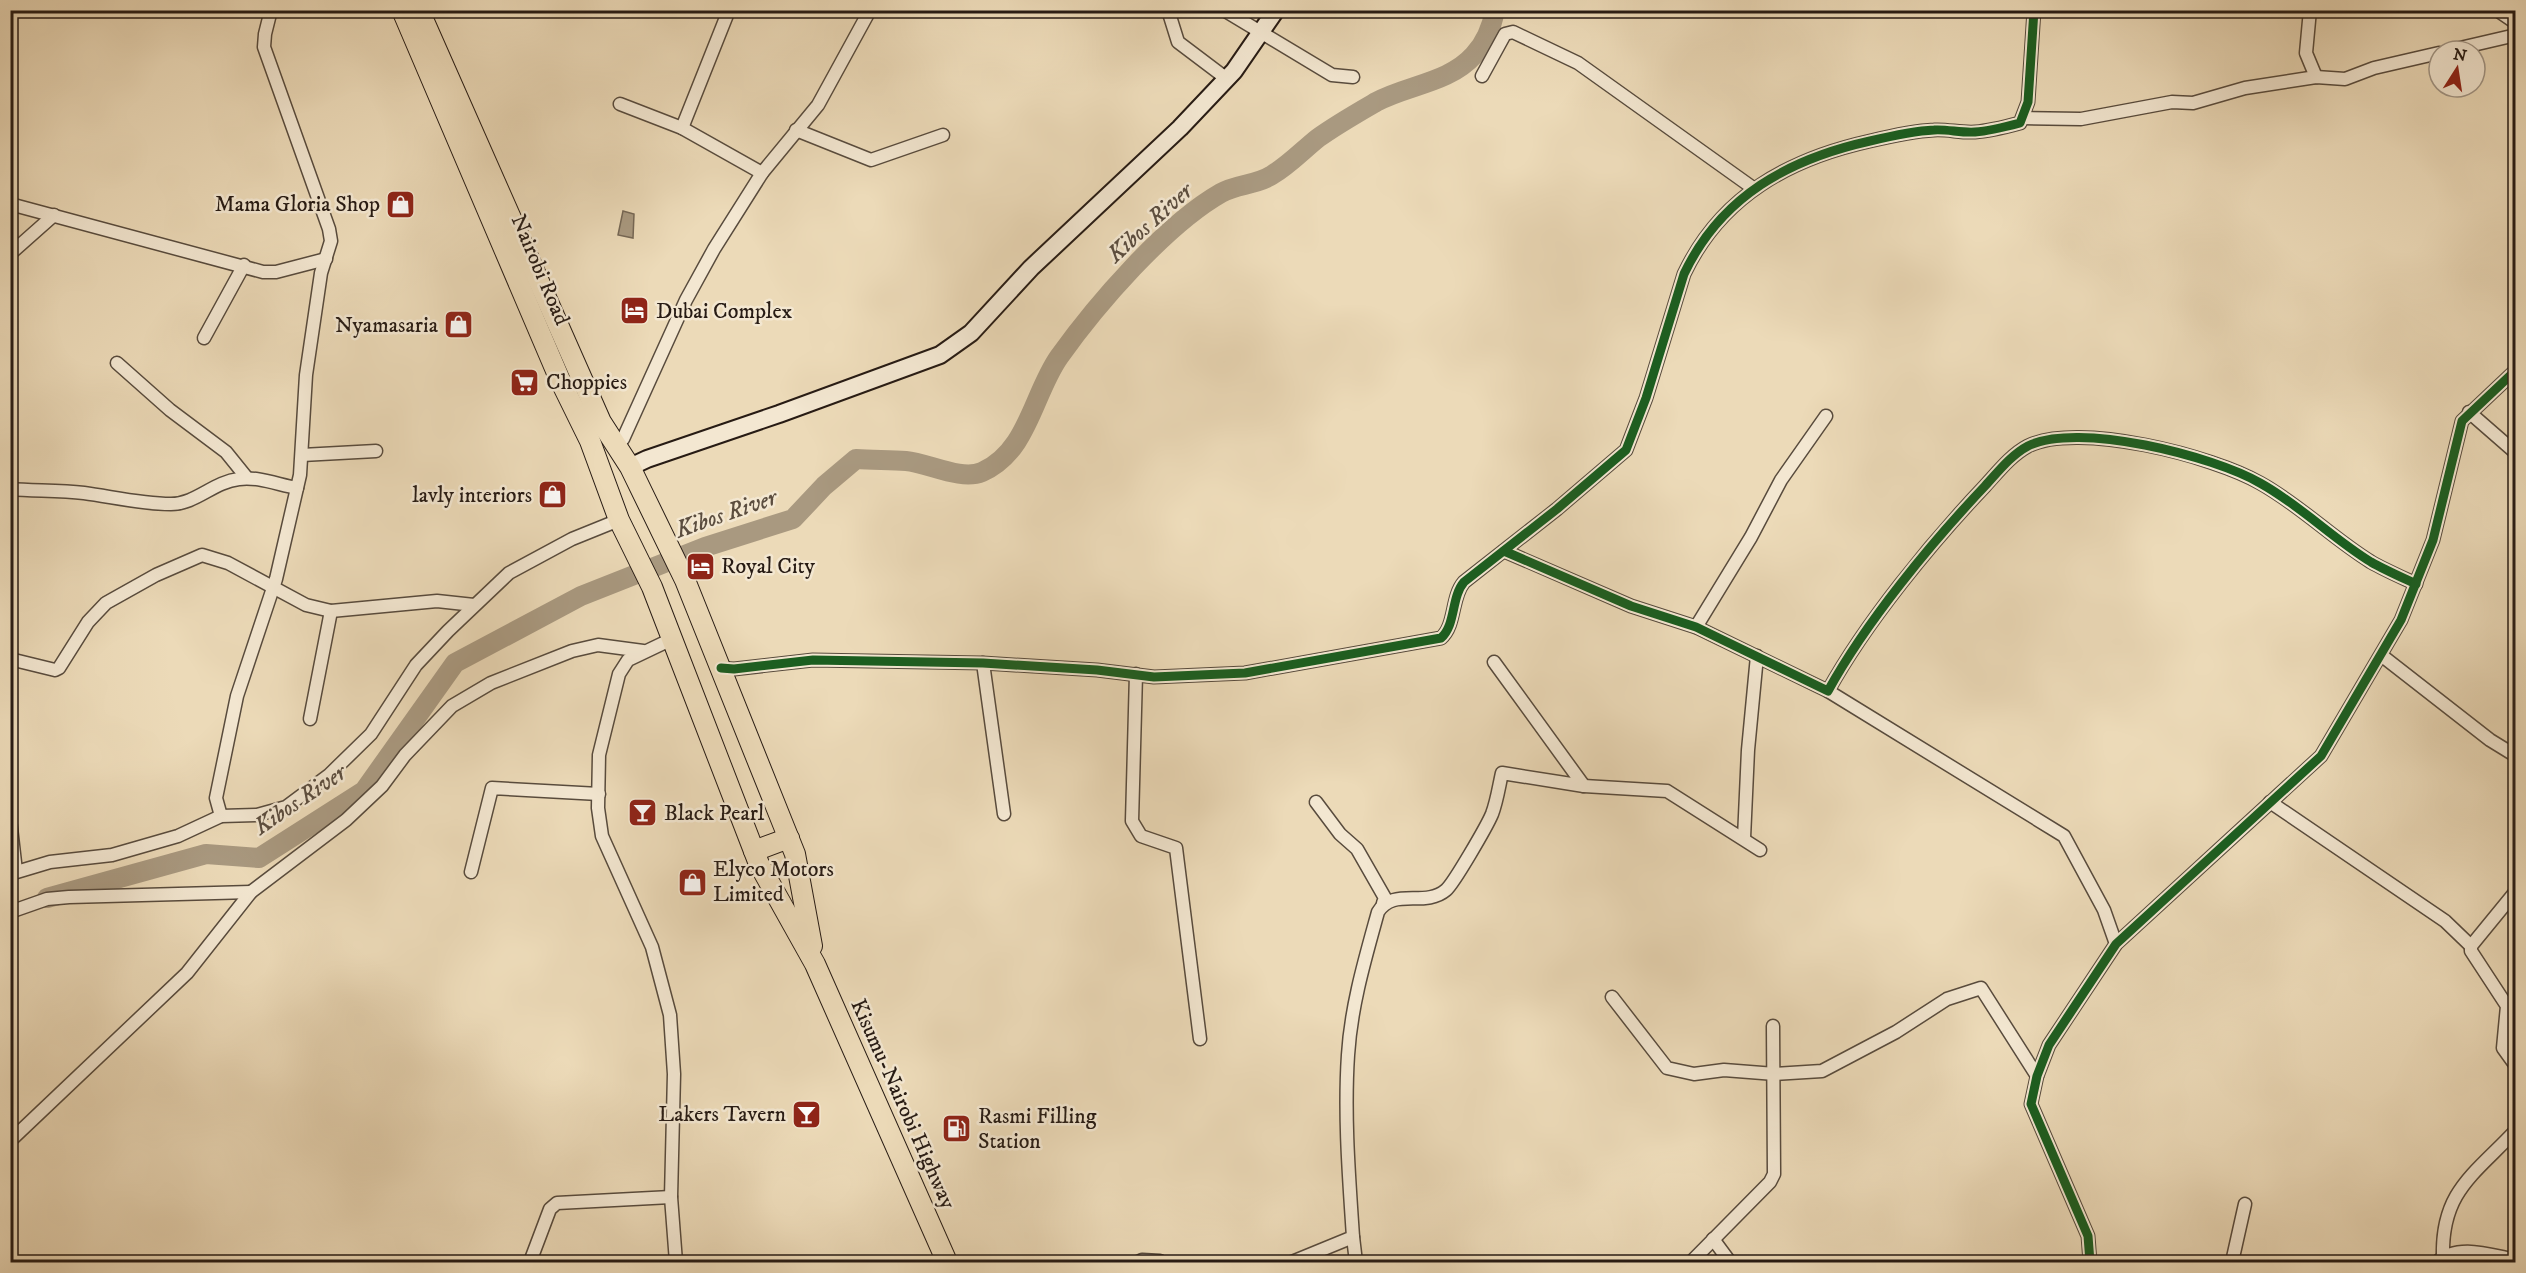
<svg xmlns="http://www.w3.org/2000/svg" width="2526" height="1273" font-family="'IM FELL DW Pica',serif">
	<rect width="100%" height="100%" fill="#ecdab8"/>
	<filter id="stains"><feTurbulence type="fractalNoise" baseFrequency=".00333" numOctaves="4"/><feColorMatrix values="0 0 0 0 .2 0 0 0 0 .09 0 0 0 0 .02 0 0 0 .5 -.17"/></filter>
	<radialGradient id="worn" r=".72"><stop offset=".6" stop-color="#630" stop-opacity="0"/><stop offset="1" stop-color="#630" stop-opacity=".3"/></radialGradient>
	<path fill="#a99980" stroke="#756755" stroke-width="1.5" d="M623 211 634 214 633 238 618 235Z"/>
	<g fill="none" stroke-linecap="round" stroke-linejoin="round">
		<path stroke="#a99980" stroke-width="20" d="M47 898 206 854 259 858 364 791 455 663 581 596 705 547 793 519 824 486 856 459C873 460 890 460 906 461 928 463 961 481 982 472 1028 452 1033 394 1059 357 1096 305 1165 225 1221 193 1236 184 1257 185 1272 175 1289 165 1303 150 1318 138 1336 125 1357 113 1376 102 1407 85 1449 83 1474 55 1485 43 1492 26 1495 10"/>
		<defs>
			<g id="minor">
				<path d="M1168 10 1178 42 1227 79"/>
				<path d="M1224 10 1332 75 1353 77"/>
				<path d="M2310 10 2306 53 2316 77"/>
				<path d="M2497 10 2516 23"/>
				<path d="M2447 51 2516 35"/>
				<path d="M1482 76 1505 34 1513 32 1578 63 1753 188"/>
				<path d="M620 104 682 128 762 173"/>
				<path d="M2023 118 2081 119 2172 102 2193 103 2245 88 2316 77 2345 79 2374 68 2439 53"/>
				<path d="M682 128 729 10"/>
				<path d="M796 130 871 160 943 135"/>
				<path d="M10 204 263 272H276L326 259"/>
				<path d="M10 254 54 215"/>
				<path d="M204 338 244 265"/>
				<path d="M117 363 170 410 226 452 247 478"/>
				<path d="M2469 412 2516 453"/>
				<path d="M623 439 686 300 714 249 762 173 818 105 870 10"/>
				<path d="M302 455 376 451"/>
				<path d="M10 489C35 491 59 490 84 493 113 497 141 504 171 504 196 504 213 482 239 479 257 476 279 485 297 488"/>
				<path d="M1504 551 1631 606 1696 627 1828 691C1866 622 1931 543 1985 486 1998 472 2011 455 2028 446 2078 421 2213 456 2260 483 2300 505 2332 538 2371 562 2385 570 2401 577 2416 584"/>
				<path d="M1696 627 1751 537 1781 480 1826 416"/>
				<path d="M672 639 628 660 619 674 599 755 598 808 602 836 652 947 670 1015 674 1074 671 1197 676 1262"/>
				<path d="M2381 655 2490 740 2516 756"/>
				<path d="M10 659 55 670 59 668 88 622 106 603 156 575 202 555 228 563 306 605 331 611 437 601 474 605"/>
				<path d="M1494 662 1584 786"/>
				<path d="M983 663 1004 814"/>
				<path d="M721 668 734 669 813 660 983 663 1097 670 1154 677 1245 673 1441 638C1456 625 1451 597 1464 582L1557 509 1626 450 1646 398 1684 274C1721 196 1789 159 1870 141 1891 136 1913 131 1934 130 1947 129 1961 133 1975 132 1990 131 2005 127 2020 123L2028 102 2034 10"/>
				<path d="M1136 674 1132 821 1141 836 1176 848 1200 1039"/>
				<path d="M1828 691 2064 836 2104 910 2116 944"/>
				<path d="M310 719 331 611"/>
				<path d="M1316 802 1340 834 1357 849 1385 898 1383 903"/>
				<path d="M2270 802 2445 921 2471 946"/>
				<path d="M221 816 216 798 237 696 276 579 300 475 306 375 321 273 331 241 329 229 264 47 265 34 271 10"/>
				<path d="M10 819 16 871"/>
				<path d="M1744 838 1748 750 1757 656"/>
				<path d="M471 872 492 788 599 794"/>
				<path d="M10 874 50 862 112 855 178 836 221 816 257 815 286 807 329 775 371 734 416 665 448 631 509 573 572 539 619 520"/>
				<path d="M2516 891 2471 946V951L2507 1006 2503 1048 2516 1066"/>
				<path d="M10 912 47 899 69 897 251 892"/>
				<path d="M1612 997 1667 1068 1694 1074 1724 1070 1775 1074 1822 1071 1896 1032 1947 999 1981 988 2037 1076"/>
				<path d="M10 1141 187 973 251 892 346 820 382 786 405 755 452 706 491 683 572 651 598 645 643 651"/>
				<path d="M1353 1237 1356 1262"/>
				<path d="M1713 1239 1730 1262"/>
				<path d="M2443 1257C2441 1191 2475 1174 2516 1130"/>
				<path d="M530 1262 550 1209 557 1203 671 1197"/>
				<path d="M1138 1262 1142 1260 1160 1261"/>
				<path d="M1292 1262 1353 1237C1349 1177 1344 1116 1348 1055 1351 1006 1365 959 1378 912 1393 887 1425 908 1446 890 1454 883 1487 826 1492 814 1497 801 1499 786 1502 773L1584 786 1667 791 1760 850"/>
				<path d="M1691 1262 1770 1182 1774 1174 1773 1026"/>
				<path d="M2090 1262 2088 1236 2031 1104 2037 1076 2049 1045 2116 944 2321 756 2401 620 2433 540 2462 421 2516 370"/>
				<path d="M2232 1262 2245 1204"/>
				<path d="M2437 1262C2458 1243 2490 1255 2516 1260"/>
			</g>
			<path id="secondary" d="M630 467 647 459 779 414 940 355 971 333 1031 268 1180 128 1234 71 1276 10"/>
			<g id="trunk">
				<path d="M402 10 560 380 590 441 619 520 652 587 759 864 815 964 947 1262"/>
				<path d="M419 10 601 422 630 467 685 580 795 854 812 946"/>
				<path d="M754 851 789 838"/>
			</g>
		</defs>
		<use href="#minor" stroke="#584b3d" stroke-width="15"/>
		<use href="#secondary" stroke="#271b14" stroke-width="20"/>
		<use href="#trunk" stroke="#271b14" stroke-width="22"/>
		<use href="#minor" stroke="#f3e7d1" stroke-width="12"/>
		<use href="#secondary" stroke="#f3e7d1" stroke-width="16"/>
		<use href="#trunk" stroke="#ecdab8" stroke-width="20"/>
		<defs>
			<g id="cycleway">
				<path d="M1504 551 1631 606 1696 627 1828 691C1866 622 1931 543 1985 486 1998 472 2011 455 2028 446 2078 421 2213 456 2260 483 2300 505 2332 538 2371 562 2385 570 2401 577 2416 584"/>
				<path d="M721 668 734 669 813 660 983 663 1097 670 1154 677 1245 673 1441 638C1456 625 1451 597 1464 582L1557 509 1626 450 1646 398 1684 274C1721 196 1789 159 1870 141 1891 136 1913 131 1934 130 1947 129 1961 133 1975 132 1990 131 2005 127 2020 123L2028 102 2034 10"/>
				<path d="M2090 1262 2088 1236 2031 1104 2037 1076 2049 1045 2116 944 2321 756 2401 620 2433 540 2462 421 2516 370"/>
			</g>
		</defs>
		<use href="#cycleway" stroke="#f3e7d1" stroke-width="13"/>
		<use href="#cycleway" stroke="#1b5e20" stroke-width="9"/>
	</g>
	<defs>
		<symbol id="shop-square" viewBox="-11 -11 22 22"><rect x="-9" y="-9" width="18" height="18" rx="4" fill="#8f2418" stroke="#f3e7d1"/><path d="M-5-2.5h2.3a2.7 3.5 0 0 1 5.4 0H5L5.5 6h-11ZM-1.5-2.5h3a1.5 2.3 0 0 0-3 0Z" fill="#fff"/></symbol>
		<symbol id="hotel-square" viewBox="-11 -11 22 22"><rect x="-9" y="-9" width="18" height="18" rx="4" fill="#8f2418" stroke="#f3e7d1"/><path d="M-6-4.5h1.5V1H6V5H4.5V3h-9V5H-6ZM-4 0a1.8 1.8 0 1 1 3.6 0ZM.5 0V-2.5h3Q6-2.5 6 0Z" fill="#fff"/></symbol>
		<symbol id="supermarket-square" viewBox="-11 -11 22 22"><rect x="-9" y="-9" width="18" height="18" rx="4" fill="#8f2418" stroke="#f3e7d1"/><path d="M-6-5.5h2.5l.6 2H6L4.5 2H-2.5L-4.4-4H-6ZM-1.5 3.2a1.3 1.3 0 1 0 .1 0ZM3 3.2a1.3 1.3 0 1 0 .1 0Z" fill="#fff"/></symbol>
		<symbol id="bar-square" viewBox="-11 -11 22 22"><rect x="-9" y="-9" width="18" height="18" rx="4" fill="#8f2418" stroke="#f3e7d1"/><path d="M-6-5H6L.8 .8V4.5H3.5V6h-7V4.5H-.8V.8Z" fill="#fff"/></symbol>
		<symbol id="fuel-square" viewBox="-11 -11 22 22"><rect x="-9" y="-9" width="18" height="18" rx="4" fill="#8f2418" stroke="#f3e7d1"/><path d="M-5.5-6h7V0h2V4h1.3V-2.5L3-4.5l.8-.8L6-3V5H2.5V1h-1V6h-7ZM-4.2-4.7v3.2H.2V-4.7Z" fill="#fff"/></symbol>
	</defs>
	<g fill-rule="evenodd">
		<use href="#shop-square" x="384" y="188" width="33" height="33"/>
		<use href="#hotel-square" x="618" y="294" width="33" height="33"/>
		<use href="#shop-square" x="442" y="308" width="33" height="33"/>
		<use href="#supermarket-square" x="508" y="366" width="33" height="33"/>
		<use href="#shop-square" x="536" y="478" width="33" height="33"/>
		<use href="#hotel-square" x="684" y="550" width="33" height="33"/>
		<use href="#bar-square" x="626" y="796" width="33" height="33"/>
		<use href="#shop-square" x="676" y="866" width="33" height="33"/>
		<use href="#bar-square" x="790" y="1098" width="33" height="33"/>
		<use href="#fuel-square" x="940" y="1112" width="33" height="33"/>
	</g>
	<g text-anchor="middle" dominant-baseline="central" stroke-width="5" stroke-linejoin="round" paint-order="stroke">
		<g font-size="22" fill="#271b14" stroke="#f3e7d1" text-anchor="start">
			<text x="380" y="204" text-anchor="end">Mama Gloria Shop</text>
			<text x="656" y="311">Dubai Complex</text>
			<text x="438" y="325" text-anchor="end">Nyamasaria</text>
			<text x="546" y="382">Choppies</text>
			<text x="532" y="495" text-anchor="end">lavly interiors</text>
			<text x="721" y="566">Royal City</text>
			<text x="664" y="813">Black Pearl</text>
			<text x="713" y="869">Elyco Motors<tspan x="713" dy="25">Limited</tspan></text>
			<text x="786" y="1114" text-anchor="end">Lakers Tavern</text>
			<text x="978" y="1116">Rasmi Filling<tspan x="978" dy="25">Station</tspan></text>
		</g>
		<g font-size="22" fill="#271b14" stroke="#f3e7d1">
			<text transform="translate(540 270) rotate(67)">Nairobi Road</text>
			<text transform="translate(903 1104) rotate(66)">Kisumu-Nairobi Highway</text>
		</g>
		<g font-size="24" font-style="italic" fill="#5b4d3f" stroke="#f3e7d1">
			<text transform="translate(1150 223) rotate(-42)">Kibos River</text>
			<text transform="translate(726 514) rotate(-19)">Kibos River</text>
			<text transform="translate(300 800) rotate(-34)">Kibos River</text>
		</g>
	</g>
	<rect width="2526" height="1273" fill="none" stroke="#ecdab8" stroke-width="36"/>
	<rect x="12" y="12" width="2502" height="1249" fill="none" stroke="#271b14" stroke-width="3"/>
	<rect x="18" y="18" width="2490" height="1237" fill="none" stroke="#271b14" stroke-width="1.5"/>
	<g transform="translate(2457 69) rotate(12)"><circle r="28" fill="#f3e7d1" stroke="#a19585" stroke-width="1.5"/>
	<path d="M0-4.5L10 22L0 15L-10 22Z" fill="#8f2418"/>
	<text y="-9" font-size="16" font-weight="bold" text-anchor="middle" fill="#271b14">N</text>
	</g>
	<rect width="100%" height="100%" filter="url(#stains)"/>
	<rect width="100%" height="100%" fill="url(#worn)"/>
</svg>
